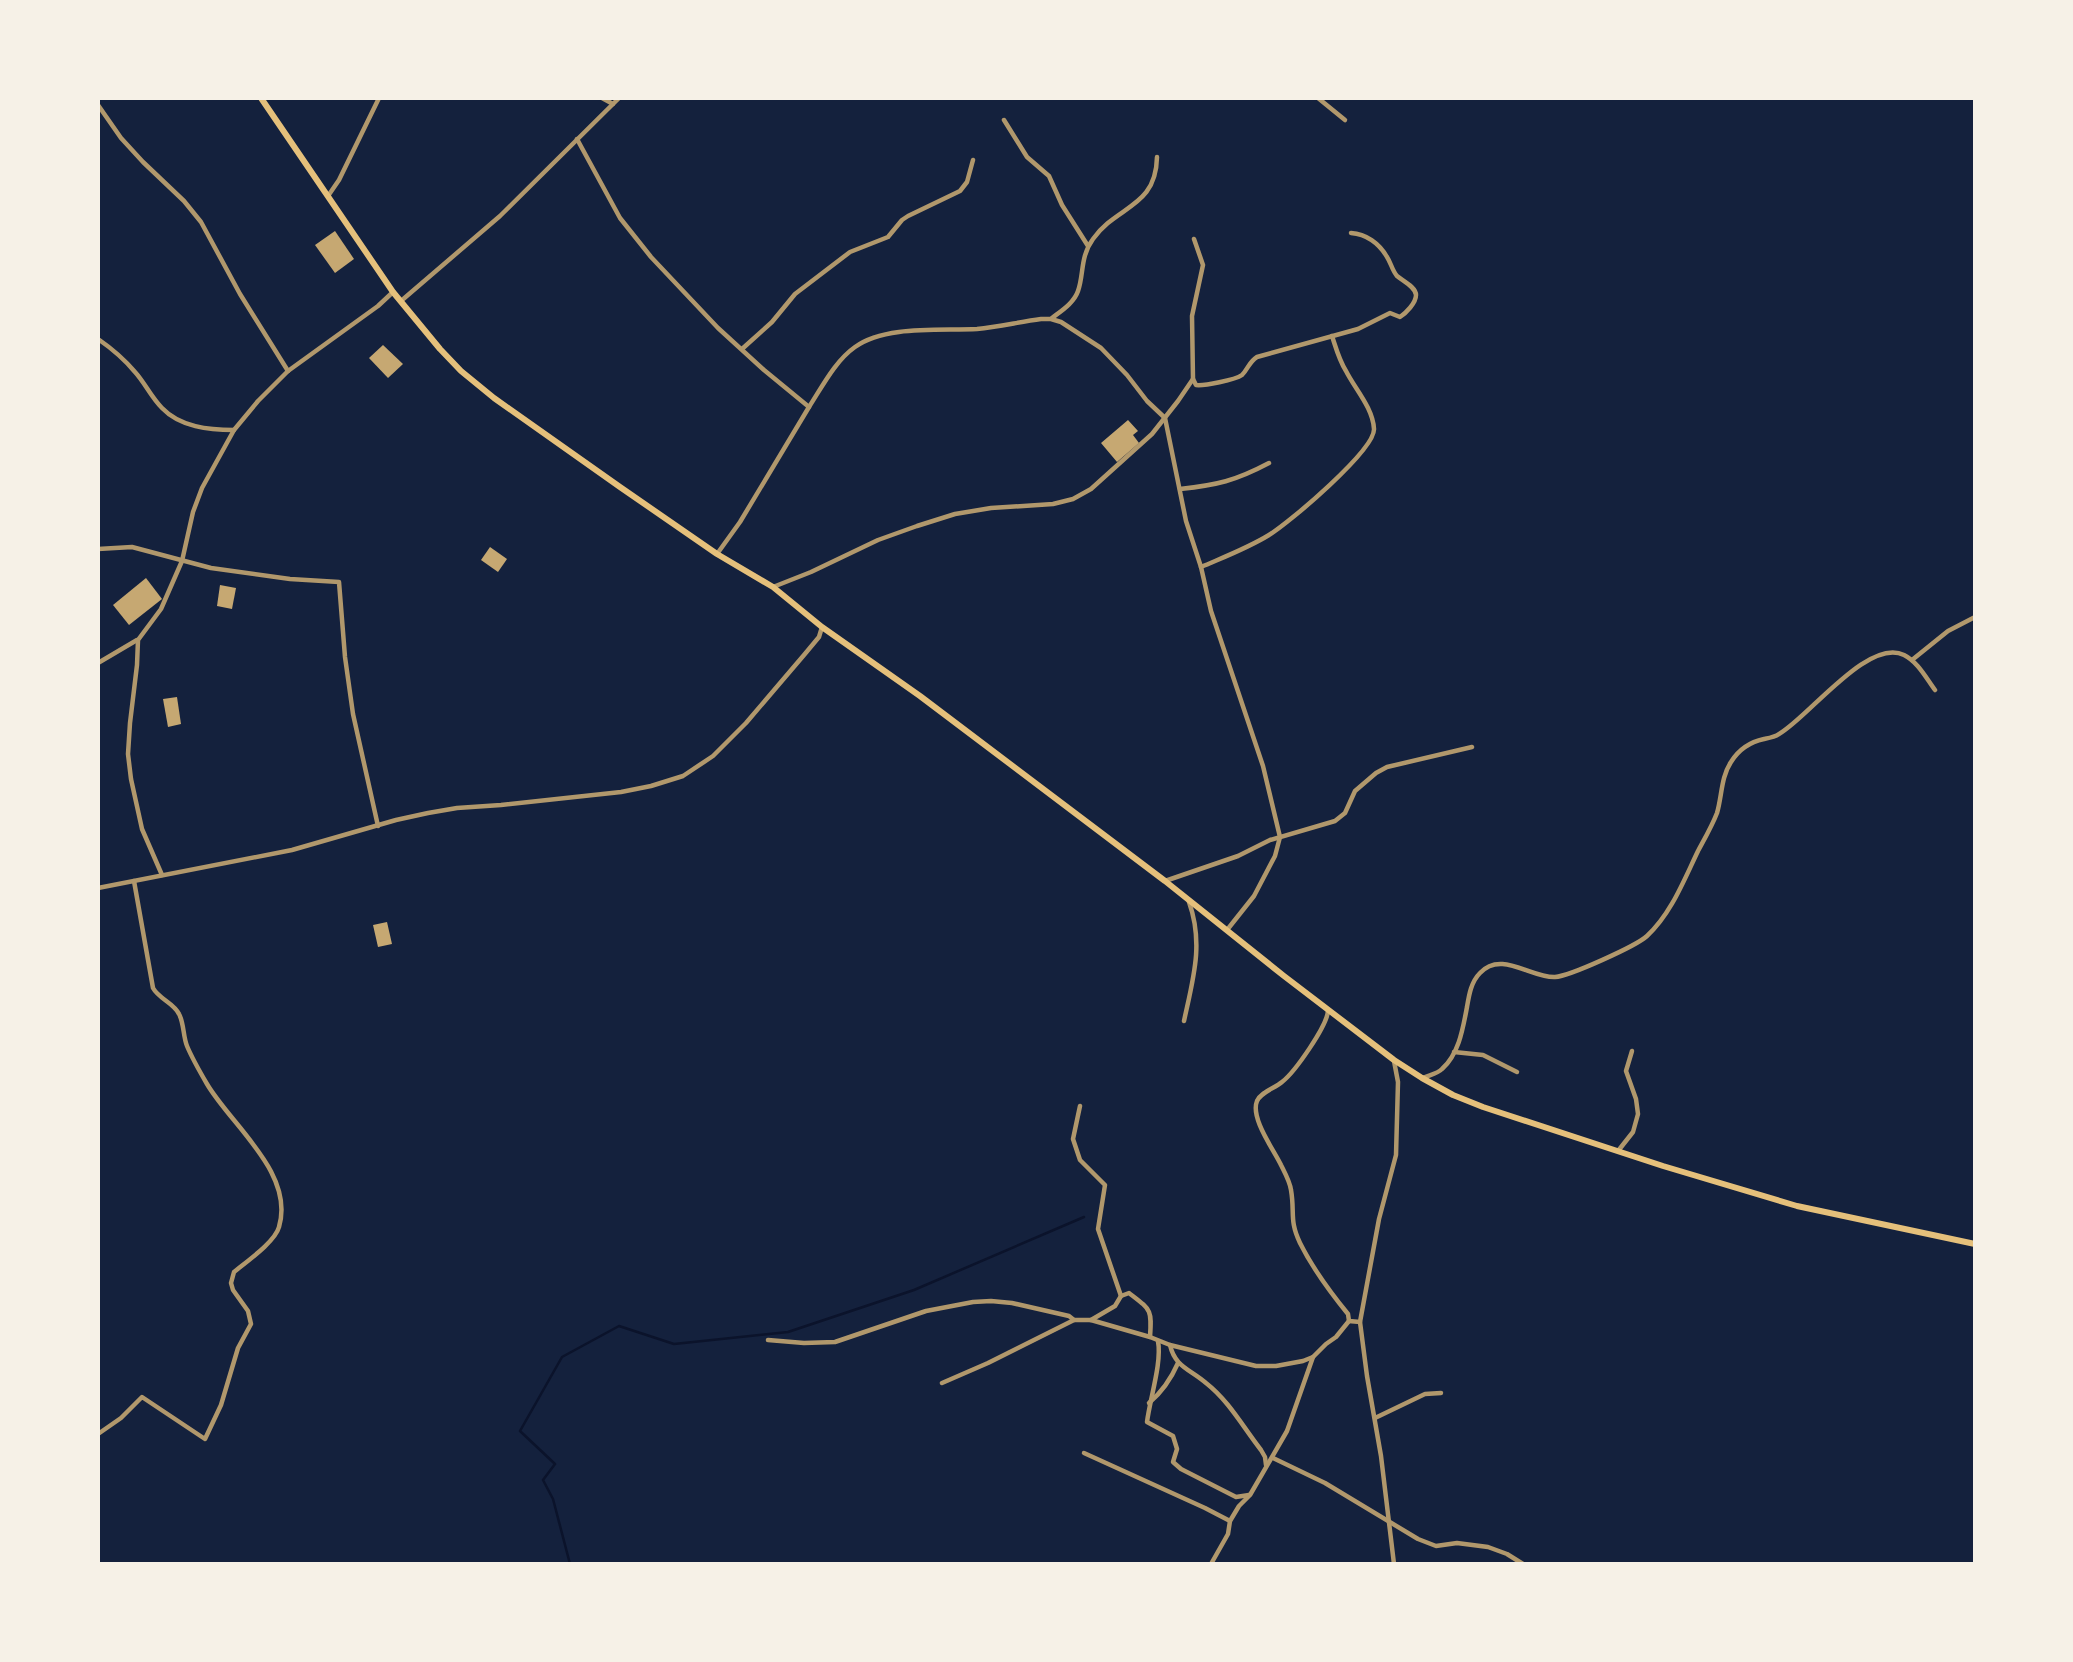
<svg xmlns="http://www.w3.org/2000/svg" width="2073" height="1662" font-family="Signika,sans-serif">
	<rect width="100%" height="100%" fill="#14213d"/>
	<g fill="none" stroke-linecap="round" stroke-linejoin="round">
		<path stroke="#0b132b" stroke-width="2.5" d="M570 1564 553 1499 543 1480 555 1464 520 1431 562 1357 619 1326 674 1344 788 1332 914 1290 1084 1217"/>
	</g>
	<g fill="#c6a872">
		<path d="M335 231 354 259 335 273 315 245Z"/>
		<path d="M383 345 403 364 388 378 369 358Z"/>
		<path d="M1128 420 1138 431 1133 435 1139 443 1117 462 1101 443Z"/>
		<path d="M490 547 507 559 498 572 481 560Z"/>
		<path d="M146 578 162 599 129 625 113 605Z"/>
		<path d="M220 585 236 588 232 609 217 606Z"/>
		<path d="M177 697 181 724 168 727 163 699Z"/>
		<path d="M387 922 392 944 378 947 373 925Z"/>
	</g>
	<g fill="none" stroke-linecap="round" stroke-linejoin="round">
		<g stroke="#b1986c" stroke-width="4.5">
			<path d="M602 98 613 104"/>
			<path d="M1318 98 1345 120"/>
			<path d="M98 105 121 138 143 162 184 201 201 222 240 294 288 371"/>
			<path d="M1004 120 1027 157 1049 176 1062 205 1088 246"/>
			<path d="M577 139 620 218 651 257 718 328 764 370 809 407 740 522 717 554"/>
			<path d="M328 196 339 180 379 98"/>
			<path d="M401 301 500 216 619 98"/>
			<path d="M1052 318C1061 311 1074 303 1078 291 1084 274 1080 257 1093 239 1117 205 1156 208 1157 157"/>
			<path d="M98 339C111 348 125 360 135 372 145 383 151 397 162 408 180 427 209 430 234 430"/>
			<path d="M742 349 772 322 795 294 850 252 888 237 902 220 908 216 960 191 967 182 973 160"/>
			<path d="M1193 379 1196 385C1204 386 1235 380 1242 375 1248 369 1249 362 1257 357L1358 329 1390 313 1400 317C1406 313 1416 303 1416 295 1416 287 1403 281 1397 276 1392 270 1391 263 1387 257 1379 243 1366 234 1351 233"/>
			<path d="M809 407C822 387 835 361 855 347 885 325 941 331 977 329 998 327 1019 322 1041 319H1051L1061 322 1101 348 1127 375 1147 401 1165 418 1186 521 1201 567 1211 611 1263 766 1280 837 1275 856 1254 896 1227 930"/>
			<path d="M1180 489C1217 485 1235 481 1269 463"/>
			<path d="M98 549 132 547 211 568 290 579 339 582 345 657 353 714 378 826"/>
			<path d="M1201 567C1224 557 1248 548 1269 535 1289 523 1375 450 1374 429 1373 408 1355 389 1346 371 1339 360 1336 348 1332 336"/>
			<path d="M773 587 811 572 878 540 917 526 955 514 991 508 1053 504 1073 499 1091 489 1152 434 1178 401 1193 379 1192 316 1203 265 1194 239"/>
			<path d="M1912 660 1948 631 1975 617"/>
			<path d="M98 663 137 640"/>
			<path d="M162 875 142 829 131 779 128 754 130 723 137 665 138 640 161 609 182 561 193 512 202 488 234 430 258 401 288 371 378 306 393 292"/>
			<path d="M1165 881 1238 856 1270 840 1335 821 1345 813 1355 791 1376 773 1387 767 1472 747"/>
			<path d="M98 888 292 850 396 820 428 813 457 808 501 805 621 792 651 786 683 776 713 756 746 723 804 655 819 637 822 627"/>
			<path d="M1328 1011C1327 1026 1295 1072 1282 1082 1275 1088 1261 1092 1257 1101 1250 1118 1274 1150 1281 1165 1285 1173 1290 1182 1291 1190 1295 1213 1289 1220 1300 1243 1313 1269 1330 1292 1348 1314L1349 1321 1360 1322"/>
			<path d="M1184 1021C1193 979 1204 944 1189 902"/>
			<path d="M1454 1052 1483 1055 1517 1072"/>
			<path d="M1423 1078C1429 1075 1437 1074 1442 1069 1459 1054 1463 1028 1467 1007 1469 995 1471 982 1480 973 1501 950 1531 978 1555 977 1570 976 1636 946 1647 936 1671 914 1684 880 1698 851 1705 838 1712 826 1717 813 1722 796 1721 777 1731 762 1739 749 1750 742 1764 739 1769 738 1775 737 1779 734 1808 718 1868 637 1904 655 1918 662 1926 678 1935 690"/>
			<path d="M1080 1106 1073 1139 1080 1160 1105 1185 1098 1229 1121 1296"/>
			<path d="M1618 1151 1633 1132 1638 1114 1636 1099 1626 1071 1632 1051"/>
			<path d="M1091 1320 1115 1306 1121 1296 1129 1293C1151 1310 1152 1309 1150 1337"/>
			<path d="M768 1340 804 1343 835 1342 926 1311 973 1302 991 1301 1012 1303 1069 1316 1074 1320H1091L1150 1337 1170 1345 1256 1366H1276L1303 1361 1313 1357"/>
			<path d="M1158 1341C1162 1363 1150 1398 1147 1422L1173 1436 1177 1449 1173 1462 1181 1469 1236 1497 1249 1495"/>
			<path d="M1170 1345C1175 1367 1190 1369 1206 1383 1229 1401 1243 1427 1261 1450L1265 1457 1266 1465"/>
			<path d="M942 1383 988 1363 1074 1320"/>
			<path d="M1149 1403C1162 1392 1171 1379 1178 1363"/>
			<path d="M1375 1418 1425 1394 1441 1393"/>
			<path d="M98 1434 121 1418 142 1397 205 1439 221 1405 238 1348 251 1324 248 1311 233 1290 231 1283 234 1272C246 1262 275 1242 279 1227 295 1173 231 1125 207 1084 200 1072 192 1058 187 1046 183 1036 184 1023 179 1014 174 1003 159 999 153 988L134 881"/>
			<path d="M1084 1453 1205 1508 1230 1521"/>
			<path d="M1273 1458 1325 1483 1418 1539 1436 1546 1457 1543 1488 1547 1507 1554 1523 1564"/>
			<path d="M1211 1564 1228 1534 1230 1521 1239 1506 1250 1495 1287 1431 1313 1357 1326 1344 1336 1337 1349 1321"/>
			<path d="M1394 1564 1381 1456 1367 1376 1360 1322 1379 1219 1396 1155 1398 1082 1394 1061"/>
		</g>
		<path stroke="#e5c07b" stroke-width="6" d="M261 98 393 292 440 349 461 371 494 398 620 487 717 554 773 587 822 627 920 696 1165 881 1284 976 1394 1060 1422 1078 1453 1095 1483 1107 1663 1166 1797 1206 1975 1244"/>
	</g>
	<rect width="2073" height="1662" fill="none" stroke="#f6f1e7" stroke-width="200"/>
</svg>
